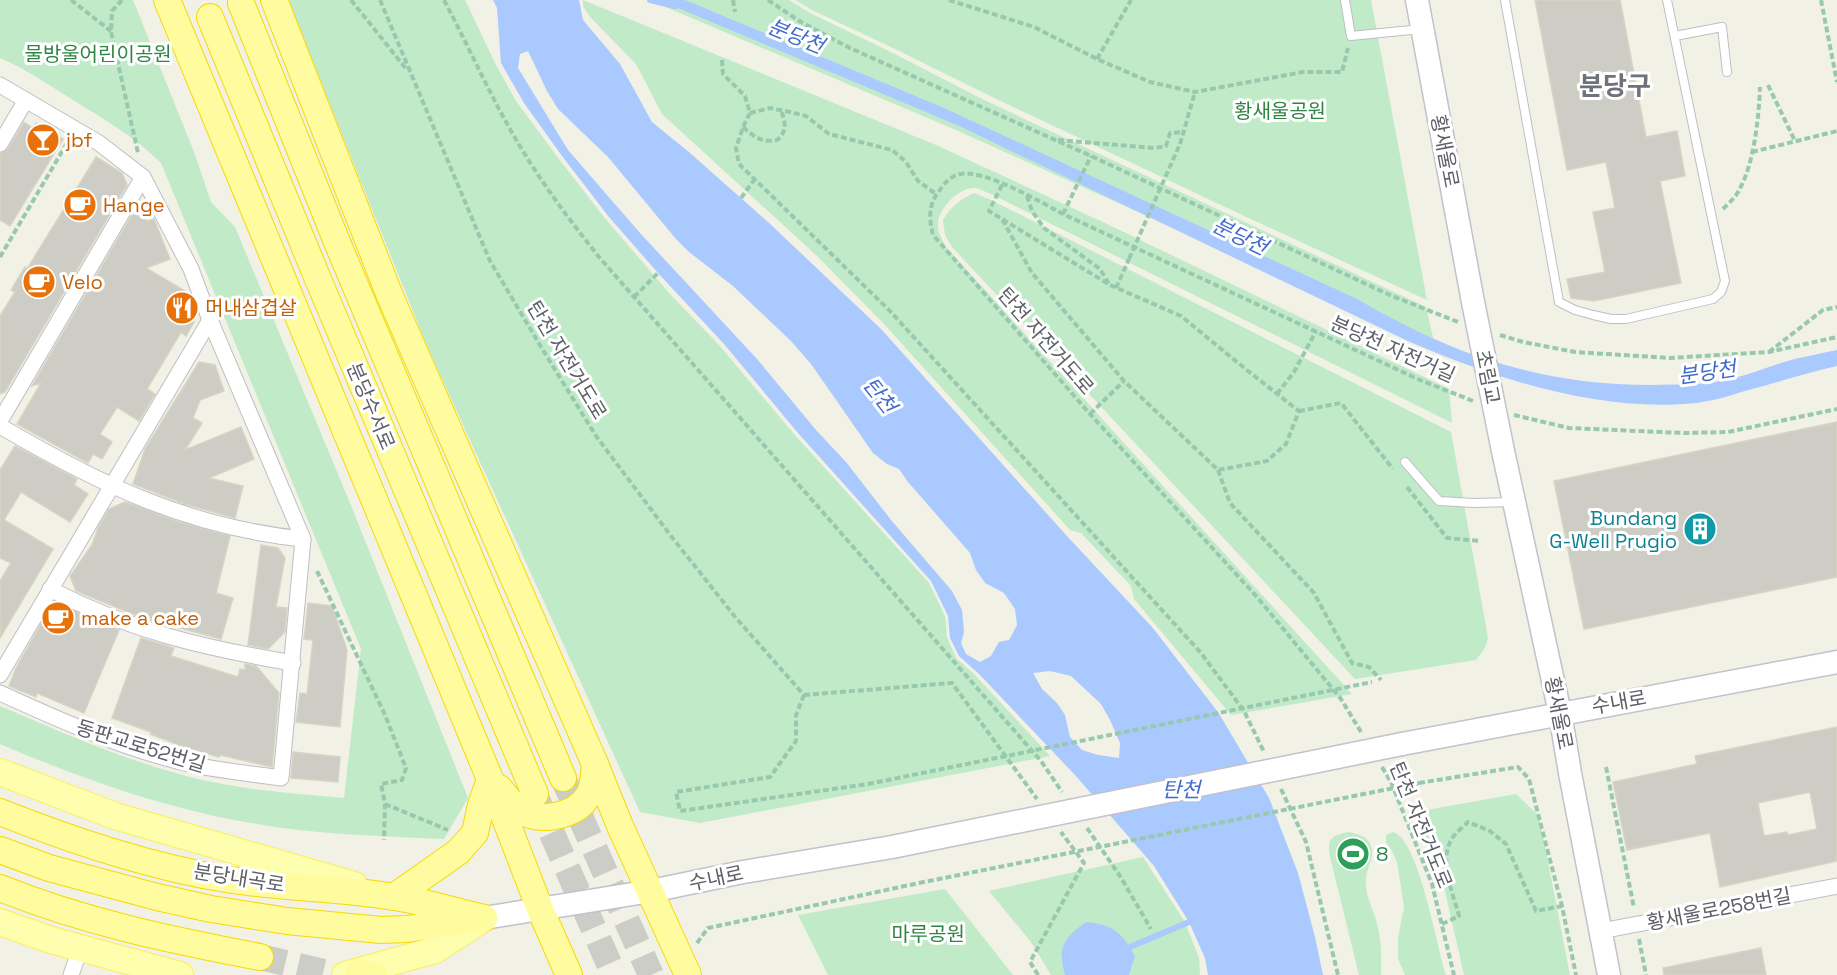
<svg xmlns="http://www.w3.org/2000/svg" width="1837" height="975" font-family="'Space Grotesk','Noto Sans KR',sans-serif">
	<rect width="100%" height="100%" fill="#f1f1e6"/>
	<g fill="#c1eac9">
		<path d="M0 0H133L194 152 211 202 235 227 348 498 468 798 444 839C382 836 319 835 257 824 169 810 82 779 0 744V706C65 734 129 762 198 779 246 790 295 794 344 798L361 649 161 163C136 138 104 119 73 100 49 85 26 69 0 58Z"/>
		<path d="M288 0H465L495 63 516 101 556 155 603 216 669 293 719 345 794 434 929 583 945 616 947 637 956 658 975 675 1050 756 700 823 640 812 427 346Z"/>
		<path d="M583 0 936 145 1105 223 1449 389 1452 423 989 193C985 192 979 188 975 188 959 187 939 208 938 223 937 232 942 239 946 247L1352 694 1231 715 1134 599 1131 586 1081 533 1070 530 884 324 817 256 662 114 636 64 590 17 583 6Z"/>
		<path d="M649 0H789L810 13 891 52 982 99 1426 307 1435 346 956 130Z"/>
		<path d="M795 0H1371L1427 300 1242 215 986 94 893 48 812 10Z"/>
		<path d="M974 193 989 199 1451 432 1488 638 1485 648 1476 660 1355 679 952 247 945 235 943 220C951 207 959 200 974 193Z"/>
		<path d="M1516 794 1539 816 1570 975H1464L1441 874 1415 812Z"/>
		<path d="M1349 832C1358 834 1368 836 1371 846 1375 856 1367 868 1366 878 1364 896 1375 911 1378 928 1382 944 1381 959 1381 975H1359L1330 857C1327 839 1331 835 1349 832Z"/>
		<path d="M1393 832C1419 839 1437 949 1446 975H1405L1398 959V938L1404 907 1397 862 1392 851 1386 843V835Z"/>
		<path d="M1143 857 1185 922 1199 958 1200 975H1129L1135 957H1061L1065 975H1051L1031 942 989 891Z"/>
		<path d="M945 889 1013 975H828L798 915Z"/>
	</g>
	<g fill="#a9c9ff" fill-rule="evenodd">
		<path d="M493 0H579L583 20 620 64 652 122 690 153 768 222 881 329 1066 535 1152 627 1218 712 1269 798 1298 873 1315 937 1323 975H1208L1205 958 1189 922 1154 866 1075 775 979 674 959 656 950 638 948 616 931 581 798 433 724 344 658 273 609 217 562 156 524 103 501 63 497 8ZM528 51 547 91 558 109 608 157 676 239 689 252 733 286 791 341 811 364 873 453 887 464 899 469 908 482 970 553 976 570 985 583 1004 593 1015 609 1017 625 1009 640 999 642 991 656 980 662 966 654 961 643 964 632 962 610 952 591 891 520 846 462 816 430 757 359 640 233 568 150 518 68 520 54ZM1050 671 1071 676 1101 704 1110 720 1120 743 1119 758 1098 755 1082 750 1070 737 1065 715 1057 703 1042 689 1033 673Z"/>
		<path d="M659 0H685L944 108 1357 299C1452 355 1543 386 1655 385 1673 384 1691 385 1709 383 1735 380 1759 370 1784 362 1801 357 1819 354 1837 350V366C1806 373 1775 383 1745 391 1729 396 1712 401 1696 403 1600 413 1497 379 1410 342L957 125Z"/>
		<path d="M1086 922C1111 924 1124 933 1135 957L1129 975H1065C1057 947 1063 939 1086 922Z"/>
	</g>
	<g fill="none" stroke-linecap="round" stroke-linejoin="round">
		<g stroke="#a9c9ff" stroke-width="6">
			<path d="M650 0 675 6"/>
			<path d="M1130 947 1189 922"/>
		</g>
	</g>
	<g fill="#cecdc5" stroke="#d7d4c4" stroke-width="1.5" fill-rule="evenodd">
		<path d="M1535 0H1620L1646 137 1677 131 1685 176 1660 181 1681 283 1594 301 1571 298 1567 279 1605 272 1593 212 1615 208 1606 162 1567 170Z"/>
		<path d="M24 122 33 128 36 123 63 139 10 226 0 220V154L8 149Z"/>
		<path d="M96 157 122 173 127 185 5 392 0 394V316L15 292 11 290 25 267 27 269Z"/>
		<path d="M133 213 148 221 154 219 170 259 146 268 185 291 194 322 186 336 181 332 147 389 155 394 139 421 117 407 100 434 112 442 102 459 93 454 88 463 17 424 41 383 32 386Z"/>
		<path d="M199 362 215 365 224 391 200 400 193 418 202 423 185 450 241 427 254 459 209 478 243 486 235 518 185 504 133 484 145 449Z"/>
		<path d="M1837 422V577L1584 629 1554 481Z"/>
		<path d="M15 446 77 479 74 485 88 494 70 522 21 492 4 520 53 549 0 638V581L11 563 0 558V470Z"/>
		<path d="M125 502 179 522 230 536 216 593 233 598 221 639 142 618 76 591 70 576 92 545 98 528 109 509Z"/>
		<path d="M261 545 278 548 285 558 276 607 287 608 285 632 268 649 248 645Z"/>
		<path d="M308 603 332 606 347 650 340 727 296 722 300 693 307 694 313 640 304 639Z"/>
		<path d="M65 607 119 630 84 713 37 693 36 697 9 686 16 668 48 612Z"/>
		<path d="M141 638 174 648 171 656 238 677 240 669 245 670V664L256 666 279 693 272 767 220 755 219 757 187 748 150 734 151 732 112 718Z"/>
		<path d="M1837 727V861L1720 887 1710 833 1627 850 1613 782 1697 764 1695 756ZM1810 792 1817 829 1788 835 1787 832 1764 836 1758 803Z"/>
		<path d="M293 752 340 757 338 782 291 778Z"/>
		<path d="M1761 948 1766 975H1664L1663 968Z"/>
	</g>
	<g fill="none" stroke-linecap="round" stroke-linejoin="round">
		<g stroke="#cccdc6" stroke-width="26" stroke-dasharray="26 13" stroke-linecap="butt">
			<path d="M563 778 651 975"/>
			<path d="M536 797 614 975"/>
			<path d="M260 957 337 975"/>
		</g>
		<defs>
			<g id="service">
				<path d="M1345 0 1351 36 1421 29"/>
				<path d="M1505 0 1559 302 1575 310 1593 315 1611 319H1626L1713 299 1721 292 1725 281 1667 0"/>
				<path d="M1675 36 1722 27 1727 72"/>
				<path d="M1405 462 1439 501 1474 503 1513 502"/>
			</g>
			<g id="minor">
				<path d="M0 85 99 143 143 177 191 269 210 320 303 539 281 778C246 773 211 770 177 761 115 745 57 719 0 693"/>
				<path d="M0 144 26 100"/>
				<path d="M0 421 143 177"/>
				<path d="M0 426C99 484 187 527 303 539"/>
				<path d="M50 589C130 631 204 648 293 663"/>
				<path d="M0 675 210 320"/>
				<path d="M1601 931 1837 886"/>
				<path d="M71 975 80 949"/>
			</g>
			<g id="secondary">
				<path d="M1417 0 1473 302"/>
				<path d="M1503 451 1560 713 1570 773 1609 975"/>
				<path d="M1402 744 1837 662"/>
				<path d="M484 918 651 891 743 872 892 847"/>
			</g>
			<g id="primary">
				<path d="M0 772 115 816 354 885"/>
				<path d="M0 922 51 940 180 975"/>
				<path d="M345 975 435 950 484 918"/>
			</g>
			<g id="trunk">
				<path d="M167 0 490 779 540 909 569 975"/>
				<path d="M274 0 390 296 595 764 620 826 688 975"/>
				<path d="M241 3 339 247 563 778"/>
				<path d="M210 17 315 272 535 794"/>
				<path d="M499 788C505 795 513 806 521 811 541 823 576 816 588 796 594 787 594 775 595 764"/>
				<path d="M0 812C74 841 153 868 232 880 286 888 341 888 395 897 425 902 454 911 484 918"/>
				<path d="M0 850 49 868 157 897 211 909 287 921 381 930 407 929 469 920"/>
				<path d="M0 888C85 922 170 940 260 957"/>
				<path d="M394 897 458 852 475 833 481 805 490 779"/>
				<path d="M359 972 374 975"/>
			</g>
		</defs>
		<use href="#service" stroke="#bebfc6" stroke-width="10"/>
		<use href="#minor" stroke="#bebfc6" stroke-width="17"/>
		<use href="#secondary" stroke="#c1c2ca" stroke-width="25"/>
		<use href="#primary" stroke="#fdee53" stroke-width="28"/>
		<use href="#trunk" stroke="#f8d900" stroke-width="28"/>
		<g stroke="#98c9af" stroke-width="4" stroke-dasharray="6 3" stroke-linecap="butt">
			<path d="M71 0 111 31"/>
			<path d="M122 0 112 11 111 32 138 153"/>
			<path d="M351 0 407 70"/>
			<path d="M380 0 490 261 541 347 596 436 671 536 736 618 804 695"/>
			<path d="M444 0C470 49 492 100 521 148 544 186 571 222 599 257L1041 761 1062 792"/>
			<path d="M733 0 735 12"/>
			<path d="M768 0 801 22 850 48 1091 156 1392 296 1458 322"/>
			<path d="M949 0 1034 27 1097 59 1150 82 1195 92 1303 72H1342L1348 48"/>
			<path d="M1821 0 1837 82"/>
			<path d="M1097 59 1131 0"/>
			<path d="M722 60 723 74 745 96 750 113 743 127 736 148 739 164 890 311 1201 653 1244 711 1264 752"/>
			<path d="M1768 85 1795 141"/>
			<path d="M750 113 770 108 790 112 806 116 829 134 892 150 906 162 918 181 936 194"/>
			<path d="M743 127C754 137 762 143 777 140 788 131 785 122 781 110"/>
			<path d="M1058 140 1155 148 1166 146 1170 133 1183 132"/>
			<path d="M1180 144 1195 92"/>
			<path d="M1752 152 1837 131"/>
			<path d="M1002 185 989 211 1110 285 1181 316 1248 371 1299 411 1286 444 1267 461 1218 470 1124 381 1032 273 1002 219"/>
			<path d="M1027 196 1032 211 1044 228 1100 269 1109 284"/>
			<path d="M741 198 754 180"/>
			<path d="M1723 209C1729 203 1736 197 1739 190 1754 165 1759 116 1760 87"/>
			<path d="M1063 214 1091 156"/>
			<path d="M0 257 67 143"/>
			<path d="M1116 288 1129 259"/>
			<path d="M634 297 658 273"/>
			<path d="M1500 335 1523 342 1575 352 1670 358 1769 352 1837 337"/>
			<path d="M1769 352 1823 310 1837 307"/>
			<path d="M1277 394 1294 372 1316 331"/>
			<path d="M1299 411 1341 403 1393 469"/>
			<path d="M1090 414 1124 381"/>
			<path d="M1514 415 1569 428 1684 433 1728 432 1837 409"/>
			<path d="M1218 470 1230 503 1314 593 1352 663 1369 667 1381 680"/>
			<path d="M1407 487 1447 538 1480 541"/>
			<path d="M317 571 385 715 406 768 402 780 381 784 385 804 384 840"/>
			<path d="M804 695 952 683 1037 799"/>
			<path d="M804 695 796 715V741L770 777 676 792 680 811 868 784"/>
			<path d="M1361 732 1341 699 1257 597 1090 414 933 235C929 219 928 205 939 191 944 184 950 176 960 174 984 169 1041 202 1063 214L1420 380 1473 401"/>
			<path d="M1382 767 1391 782 1432 884 1454 975"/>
			<path d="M1606 767 1634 908"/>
			<path d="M1419 783 1518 767 1529 779 1562 906 1576 975"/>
			<path d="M1281 789 1306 842 1338 975"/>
			<path d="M385 804 448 830"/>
			<path d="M1087 828 1120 876 1151 929"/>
			<path d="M1442 924 1459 916C1453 893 1439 863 1451 840 1455 833 1463 827 1468 822L1490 831 1506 844 1536 911 1562 906"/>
			<path d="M1639 939 1646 975"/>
			<path d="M697 943 708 928 919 883"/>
			<path d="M1038 975 1030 962 1084 863 1061 832"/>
		</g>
		<use href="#service" stroke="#fff" stroke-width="8"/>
		<use href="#minor" stroke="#fff" stroke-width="15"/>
		<use href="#secondary" stroke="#fff" stroke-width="22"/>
		<use href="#primary" stroke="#fdffae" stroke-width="26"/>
		<use href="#trunk" stroke="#fefc9f" stroke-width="26"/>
		<defs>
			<g id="secondary-bridge">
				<path d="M1473 302 1503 451"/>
				<path d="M892 847 1402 744"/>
			</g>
		</defs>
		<use href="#secondary-bridge" stroke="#c1c2ca" stroke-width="25" stroke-linecap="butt"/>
		<g stroke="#98c9af" stroke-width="4" stroke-dasharray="6 3" stroke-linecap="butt">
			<path d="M1129 259 1180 144"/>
			<path d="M868 784 1372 682"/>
			<path d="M919 883 1419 783"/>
		</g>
		<use href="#secondary-bridge" stroke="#fff" stroke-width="22"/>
	</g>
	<defs>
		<symbol id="bar-disc" viewBox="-11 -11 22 22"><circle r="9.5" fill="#e8710a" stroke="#fff"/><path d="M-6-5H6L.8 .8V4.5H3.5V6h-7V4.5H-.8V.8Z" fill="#fff"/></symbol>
		<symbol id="cafe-disc" viewBox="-11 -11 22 22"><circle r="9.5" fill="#e8710a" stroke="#fff"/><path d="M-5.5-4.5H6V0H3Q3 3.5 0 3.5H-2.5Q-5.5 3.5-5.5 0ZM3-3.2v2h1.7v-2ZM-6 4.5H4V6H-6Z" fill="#fff"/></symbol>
		<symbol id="restaurant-disc" viewBox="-11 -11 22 22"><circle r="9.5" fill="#e8710a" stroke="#fff"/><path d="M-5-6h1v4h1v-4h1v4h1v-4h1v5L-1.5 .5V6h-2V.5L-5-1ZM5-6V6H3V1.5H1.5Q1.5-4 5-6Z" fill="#fff"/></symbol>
		<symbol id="building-disc" viewBox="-11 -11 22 22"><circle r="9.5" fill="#0f9aa8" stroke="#fff"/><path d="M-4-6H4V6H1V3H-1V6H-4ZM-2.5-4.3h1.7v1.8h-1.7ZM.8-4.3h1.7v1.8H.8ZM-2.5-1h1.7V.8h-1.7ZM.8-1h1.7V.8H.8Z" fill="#fff"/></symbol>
		<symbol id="stadium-disc" viewBox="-11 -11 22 22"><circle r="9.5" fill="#2e9e5b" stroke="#fff"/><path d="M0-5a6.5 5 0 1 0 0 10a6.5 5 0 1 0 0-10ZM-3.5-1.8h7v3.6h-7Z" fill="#fff"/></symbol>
	</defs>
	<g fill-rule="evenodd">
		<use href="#bar-disc" x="24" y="121" width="38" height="38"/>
		<use href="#cafe-disc" x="61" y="186" width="38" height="38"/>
		<use href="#cafe-disc" x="20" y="263" width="38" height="38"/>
		<use href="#restaurant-disc" x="163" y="289" width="38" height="38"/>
		<use href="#building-disc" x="1681" y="510" width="38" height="38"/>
		<use href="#cafe-disc" x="39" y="599" width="38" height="38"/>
		<use href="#stadium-disc" x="1334" y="835" width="38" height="38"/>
	</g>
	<g text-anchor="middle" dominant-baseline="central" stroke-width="6" stroke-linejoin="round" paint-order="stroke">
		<g font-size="20" fill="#2e8642" stroke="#fff">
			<text x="98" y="54">물방울어린이공원</text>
			<text x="1280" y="111">황새울공원</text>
			<text x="928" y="934">마루공원</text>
		</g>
		<g font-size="20" fill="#c56008" stroke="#fff" text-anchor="start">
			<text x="66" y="140">jbf</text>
			<text x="103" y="205">Hange</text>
			<text x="62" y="282">Velo</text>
			<text x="205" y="308">머내삼겹살</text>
			<text x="81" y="618">make a cake</text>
		</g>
		<g font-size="20" fill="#5e6068" stroke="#fff">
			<text transform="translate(1445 151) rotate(79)">황새울로</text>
			<text transform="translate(1046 341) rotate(49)">탄천 자전거도로</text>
			<text transform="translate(1393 349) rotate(24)">분당천 자전거길</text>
			<text transform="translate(567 360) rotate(59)">탄천 자전거도로</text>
			<text transform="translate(1488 377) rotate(79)">초림교</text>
			<text transform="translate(371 406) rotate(67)">분당수서로</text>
			<text transform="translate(1619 702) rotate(-10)">수내로</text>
			<text transform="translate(1559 713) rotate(79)">황새울로</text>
			<text transform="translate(141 746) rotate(17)">동판교로52번길</text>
			<text transform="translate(1421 825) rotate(68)">탄천 자전거도로</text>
			<text transform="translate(239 878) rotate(9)">분당내곡로</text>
			<text transform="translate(716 878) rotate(-12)">수내로</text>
			<text transform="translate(1719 909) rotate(-11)">황새울로258번길</text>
		</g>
		<g font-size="20" fill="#0d838f" stroke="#fff" text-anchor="end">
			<text x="1677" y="518">Bundang<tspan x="1677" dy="23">G-Well Prugio</tspan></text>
		</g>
		<g font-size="20" fill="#27864d" stroke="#fff" text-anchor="start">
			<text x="1376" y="854">8</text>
		</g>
		<g font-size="21" font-style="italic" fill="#406ace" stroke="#fff">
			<text transform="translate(796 36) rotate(22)">분당천</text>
			<text transform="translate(1240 236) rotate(26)">분당천</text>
			<text transform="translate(1707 372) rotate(-8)">분당천</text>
			<text transform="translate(880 395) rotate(52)">탄천</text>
			<text x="1181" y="789">탄천</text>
		</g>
		<g font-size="26" font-weight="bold" fill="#6f727a" stroke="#fff">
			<text x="1615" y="86">분당구</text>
		</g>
	</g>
</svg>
